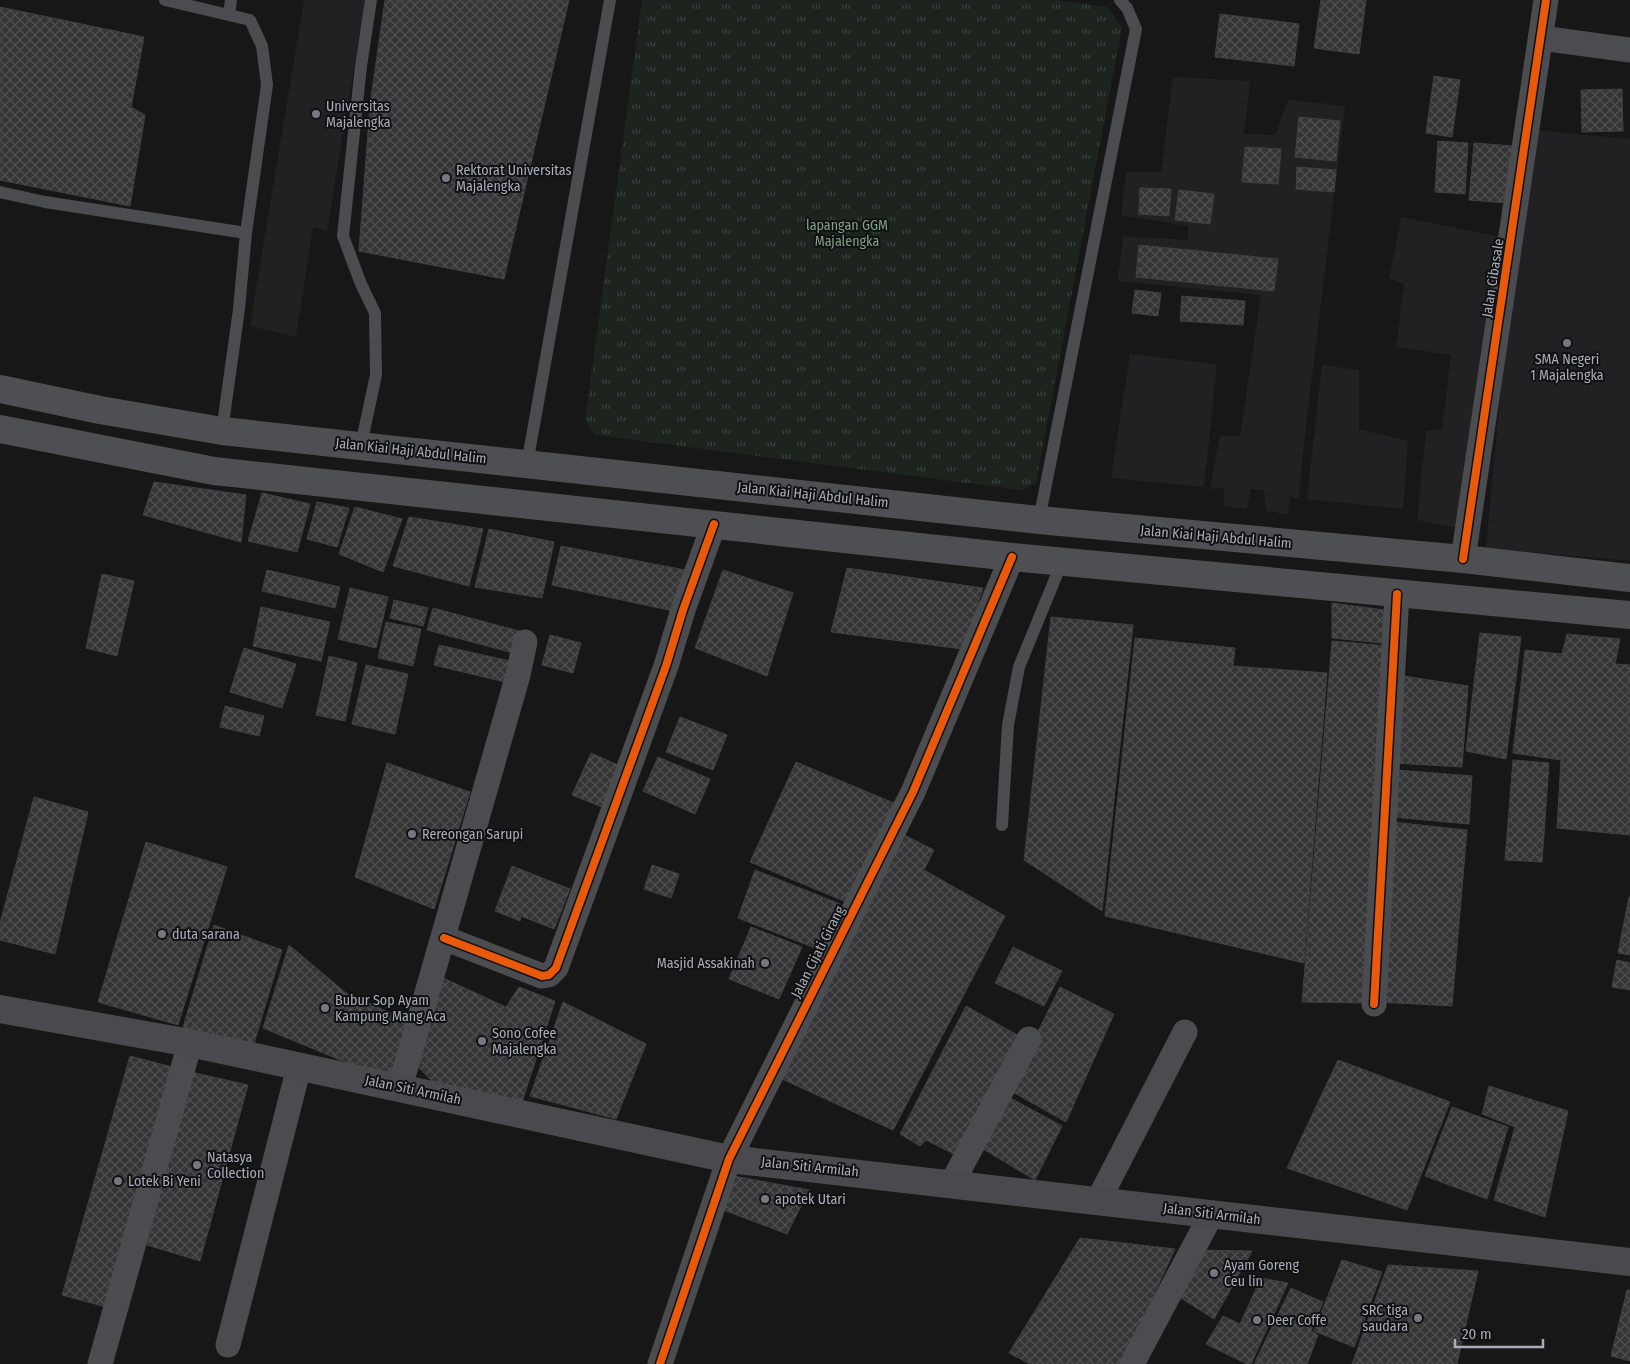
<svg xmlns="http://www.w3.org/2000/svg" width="1630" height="1364" font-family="'Fira Sans Condensed',sans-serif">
	<defs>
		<pattern id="park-tufts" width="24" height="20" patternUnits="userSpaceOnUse" patternTransform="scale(1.25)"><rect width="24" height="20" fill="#1d241e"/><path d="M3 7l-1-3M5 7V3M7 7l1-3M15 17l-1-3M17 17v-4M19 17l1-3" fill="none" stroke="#3b413d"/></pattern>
		<pattern id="building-cross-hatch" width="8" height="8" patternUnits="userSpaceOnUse" patternTransform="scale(1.25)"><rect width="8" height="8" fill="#353536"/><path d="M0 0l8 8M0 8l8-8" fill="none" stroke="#4f5051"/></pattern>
	</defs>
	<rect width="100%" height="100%" fill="#171717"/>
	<g fill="#212123">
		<path d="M304 0H365L327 231 313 227 296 337 250 326Z"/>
		<path d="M1173 77 1250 81 1244 134 1275 135 1288 100 1345 106 1305 434 1299 499 1290 496 1288 514 1266 511 1264 490 1251 489 1247 509 1224 506V488L1210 489 1220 435 1240 436 1261 295 1118 281 1123 236 1188 240V226L1121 215 1126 172H1161Z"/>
		<path d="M1525 129 1630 139V561L1486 548Z"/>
		<path d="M1401 217 1502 237 1459 528 1417 520 1426 431 1442 429 1451 355 1396 347 1404 284 1389 278Z"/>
		<path d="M1130 354 1217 364 1204 487 1111 478Z"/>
		<path d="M1322 365 1359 370V429L1408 441 1403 509 1307 499Z"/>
	</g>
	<path fill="url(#park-tufts)" d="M642 0H1056L1107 7 1122 27 1036 483 1021 490 595 435 585 420Z"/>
	<g fill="url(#building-cross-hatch)" stroke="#3f4043">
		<path d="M385 0H569L504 279 359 251 370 105Z"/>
		<path d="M1321 0H1366L1359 54 1314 48Z"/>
		<path d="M0 7 144 37 131 107 145 115 130 206 0 180Z"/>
		<path d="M1220 14 1299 24 1294 66 1215 57Z"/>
		<path d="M1434 76 1460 80 1452 137 1426 133Z"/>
		<path d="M1622 89 1623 131 1582 132 1581 90Z"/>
		<path d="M1299 117 1340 121 1336 161 1295 157Z"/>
		<path d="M1438 141 1468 143 1465 194 1435 192Z"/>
		<path d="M1474 143 1513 146 1508 203 1469 200Z"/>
		<path d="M1245 147 1281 149 1278 184 1242 182Z"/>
		<path d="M1297 167 1336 170 1334 192 1296 189Z"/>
		<path d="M1140 188 1171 189 1169 216 1139 214Z"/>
		<path d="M1179 190 1214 194 1210 224 1175 220Z"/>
		<path d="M1139 245 1278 259 1274 291 1136 277Z"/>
		<path d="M1135 290 1161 293 1158 316 1132 313Z"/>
		<path d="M1182 296 1245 301 1243 325 1180 321Z"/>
		<path d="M154 482 246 495 241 542 143 515Z"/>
		<path d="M262 493 310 504 297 552 248 541Z"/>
		<path d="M317 502 349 508 337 547 307 539Z"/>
		<path d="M355 507 402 519 383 572 339 554Z"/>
		<path d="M409 517 483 529 469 586 393 566Z"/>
		<path d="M489 529 554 542 542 598 475 587Z"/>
		<path d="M561 546 685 570 673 611 552 585Z"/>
		<path d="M847 568 983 588 963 649 831 632Z"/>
		<path d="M267 570 340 587 335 608 262 591Z"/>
		<path d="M723 570 793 593 767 676 695 648Z"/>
		<path d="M102 574 134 581 117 656 86 648Z"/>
		<path d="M350 588 388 597 376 648 338 639Z"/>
		<path d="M394 600 428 608 423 626 390 618Z"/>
		<path d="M1332 603 1384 610 1382 643 1332 638Z"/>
		<path d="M261 607 330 622 321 661 253 646Z"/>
		<path d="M433 608 523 632 517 654 427 630Z"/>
		<path d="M1051 617 1133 625 1102 911 1024 860Z"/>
		<path d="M386 622 421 629 413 666 378 658Z"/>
		<path d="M1480 633 1521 637 1506 759 1466 751Z"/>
		<path d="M1567 634 1620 639 1615 664 1630 665V835L1557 828 1561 760 1513 753 1525 650 1562 654Z"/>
		<path d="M550 635 581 643 573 673 542 665Z"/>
		<path d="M1135 638 1235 648 1233 666 1327 673 1304 963 1105 916Z"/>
		<path d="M1332 641 1388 646 1372 1003 1302 1002Z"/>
		<path d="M439 645 514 662 509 683 434 665Z"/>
		<path d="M244 648 296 664 282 708 230 692Z"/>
		<path d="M329 656 357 663 345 721 316 715Z"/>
		<path d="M366 665 408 674 395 734 352 724Z"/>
		<path d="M1404 676 1468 686 1462 767 1394 763Z"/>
		<path d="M225 706 264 716 259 736 220 727Z"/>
		<path d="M680 717 727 735 713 770 666 752Z"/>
		<path d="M591 753 620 766 602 807 572 795Z"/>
		<path d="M658 757 710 779 695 814 643 791Z"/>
		<path d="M1513 760 1549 763 1542 862 1505 860Z"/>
		<path d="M796 762 896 804 844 901 750 862Z"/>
		<path d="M387 763 470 792 434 909 355 877Z"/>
		<path d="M1397 770 1472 776 1469 824 1392 817Z"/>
		<path d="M34 797 88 812 55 954 0 940V923Z"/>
		<path d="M1392 822 1467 830 1452 1006 1378 1002Z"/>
		<path d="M898 832 934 850 924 870 1005 916 893 1130 782 1079Z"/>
		<path d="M146 842 227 867 178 1025 98 1002Z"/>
		<path d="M652 865 679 874 671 898 644 889Z"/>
		<path d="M512 866 570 889 554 929 521 916 520 921 495 911Z"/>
		<path d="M755 870 840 904 815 948 738 918Z"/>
		<path d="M1629 897H1630V955L1618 953Z"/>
		<path d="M214 925 282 950 252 1050 183 1027Z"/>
		<path d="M751 927 802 947 779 999 729 979Z"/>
		<path d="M289 945 346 993 415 1024 396 1083 263 1028Z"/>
		<path d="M1013 947 1062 971 1044 1006 995 983Z"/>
		<path d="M1617 960 1630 963V990L1612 987Z"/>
		<path d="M441 977 506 1007 519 987 555 1001 520 1108 495 1098 432 1081 415 1064Z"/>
		<path d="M1060 987 1114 1014 1066 1122 1009 1090Z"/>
		<path d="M563 1002 646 1044 616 1119 530 1096Z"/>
		<path d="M966 1006 1026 1040 962 1158 926 1140 920 1146 900 1134Z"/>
		<path d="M130 1056 176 1068 106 1307 62 1295Z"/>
		<path d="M1338 1060 1450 1102 1407 1210 1287 1168Z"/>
		<path d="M191 1072 248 1085 200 1261 147 1245Z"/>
		<path d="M1489 1086 1568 1111 1545 1217 1494 1200 1515 1127 1482 1114Z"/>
		<path d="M1005 1095 1062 1126 1035 1180 978 1146Z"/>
		<path d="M1452 1107 1508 1127 1487 1199 1425 1176Z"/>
		<path d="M734 1176 809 1190 787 1234 721 1209Z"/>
		<path d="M1080 1238 1175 1249 1122 1364H1030L1009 1353Z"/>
		<path d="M1200 1250 1252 1251 1214 1319 1176 1295Z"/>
		<path d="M1342 1260 1382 1272 1354 1347 1314 1331Z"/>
		<path d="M1388 1265 1478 1271 1457 1364H1352Z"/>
		<path d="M1261 1278 1288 1283 1251 1364H1247L1206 1344 1223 1316 1240 1324Z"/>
		<path d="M1291 1288 1323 1302 1311 1331 1318 1335 1307 1364H1254Z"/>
		<path d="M1627 1290H1630V1361L1611 1356Z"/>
	</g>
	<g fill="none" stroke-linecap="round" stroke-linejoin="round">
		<g stroke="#4b4c50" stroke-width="12">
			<path d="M165 0 250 20 262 46 267 85 246 233"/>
			<path d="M229 15 231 0"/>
			<path d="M0 192 45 202 246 233 239 309 222 431"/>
			<path d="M361 445 376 375 375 313 361 284 343 236 361 66 371 0"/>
			<path d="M527 464 610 0"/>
			<path d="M1039 520 1136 29 1127 8 1120 0"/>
			<path d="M1002 825 1008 725 1019 667 1062 562"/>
		</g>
		<g stroke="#4b4c50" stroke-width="25">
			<path d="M1541 38 1630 50"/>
			<path d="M1463 559 1546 0"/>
			<path d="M444 938 542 976 549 975 556 968 666 666 683 610 714 524"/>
			<path d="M1374 1004 1397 594"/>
			<path d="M400 1087 518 675 525 642"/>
			<path d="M952 1183 1029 1039"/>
			<path d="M1099 1199 1185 1032"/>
			<path d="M228 1345 299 1067"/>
			<path d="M100 1364 190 1043"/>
			<path d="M660 1364 729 1159 913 792 1012 557"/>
			<path d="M1132 1364 1211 1215"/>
		</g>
		<path stroke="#4a4a4e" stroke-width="28" d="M0 1009 190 1043 729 1159 1630 1262"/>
		<g stroke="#4d4f52" stroke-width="28">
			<path d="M0 389 100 410 222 431 1039 520 1463 559 1630 578"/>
			<path d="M0 429 214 471 1012 557 1630 615"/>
		</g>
		<defs>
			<g id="cycleway">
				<path d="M1463 559 1546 0"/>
				<path d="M444 938 542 976 549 975 556 968 666 666 683 610 714 524"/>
				<path d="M1374 1004 1397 594"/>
				<path d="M660 1364 729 1159 913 792 1012 557"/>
			</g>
		</defs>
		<use href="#cycleway" stroke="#111113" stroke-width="11"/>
		<use href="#cycleway" stroke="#e8590c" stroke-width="8"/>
	</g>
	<g fill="#757880" stroke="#111113" stroke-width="2">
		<circle cx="316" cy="114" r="5"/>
		<circle cx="446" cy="178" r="5"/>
		<circle cx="1567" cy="343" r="5"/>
		<circle cx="412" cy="834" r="5"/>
		<circle cx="162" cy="934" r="5"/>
		<circle cx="765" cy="963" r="5"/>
		<circle cx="325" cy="1008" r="5"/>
		<circle cx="482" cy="1041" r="5"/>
		<circle cx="197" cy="1165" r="5"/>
		<circle cx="118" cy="1181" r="5"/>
		<circle cx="765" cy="1199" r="5"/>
		<circle cx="1214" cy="1273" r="5"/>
		<circle cx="1418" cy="1318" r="5"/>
		<circle cx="1257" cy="1320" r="5"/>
	</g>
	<g text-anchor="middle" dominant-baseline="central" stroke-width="4" stroke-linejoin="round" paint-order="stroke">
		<g font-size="14" fill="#a8adb8" stroke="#111113" text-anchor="start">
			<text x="326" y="106">Universitas<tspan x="326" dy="16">Majalengka</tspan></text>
			<text x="456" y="170">Rektorat Universitas<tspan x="456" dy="16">Majalengka</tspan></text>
			<text x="1567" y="359" text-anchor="middle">SMA Negeri<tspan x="1567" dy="16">1 Majalengka</tspan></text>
			<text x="422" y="834">Rereongan Sarupi</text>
			<text x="172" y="934">duta sarana</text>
			<text x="755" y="963" text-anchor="end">Masjid Assakinah</text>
			<text x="335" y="1000">Bubur Sop Ayam<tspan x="335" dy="16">Kampung Mang Aca</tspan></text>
			<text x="492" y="1033">Sono Cofee<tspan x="492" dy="16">Majalengka</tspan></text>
			<text x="207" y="1157">Natasya<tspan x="207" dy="16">Collection</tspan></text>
			<text x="128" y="1181">Lotek Bi Yeni</text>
			<text x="775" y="1199">apotek Utari</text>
			<text x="1224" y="1265">Ayam Goreng<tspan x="1224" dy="16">Ceu lin</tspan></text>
			<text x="1408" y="1310" text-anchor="end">SRC tiga<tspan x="1408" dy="16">saudara</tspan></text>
			<text x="1267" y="1320">Deer Coffe</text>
		</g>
		<g font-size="14" fill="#7fa381" stroke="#111113">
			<text x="847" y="225">lapangan GGM<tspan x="847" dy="16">Majalengka</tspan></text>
		</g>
		<g font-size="14" fill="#a8adb8" stroke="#111113">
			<text transform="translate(1493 278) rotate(-81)">Jalan Cibasale</text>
			<text transform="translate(411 451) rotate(6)">Jalan Kiai Haji Abdul Halim</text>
			<text transform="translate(813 495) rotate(6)">Jalan Kiai Haji Abdul Halim</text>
			<text transform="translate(1216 537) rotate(5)">Jalan Kiai Haji Abdul Halim</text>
			<text transform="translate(818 952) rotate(-63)">Jalan Cijati Girang</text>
			<text transform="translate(413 1090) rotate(12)">Jalan Siti Armilah</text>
			<text transform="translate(810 1167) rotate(6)">Jalan Siti Armilah</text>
			<text transform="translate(1212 1214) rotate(7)">Jalan Siti Armilah</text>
		</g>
	</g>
	<path d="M1455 1339v8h88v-8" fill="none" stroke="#a8adb8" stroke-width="2.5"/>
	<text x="1462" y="1339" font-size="15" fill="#a8adb8" stroke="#111113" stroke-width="4" paint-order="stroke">20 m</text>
</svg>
